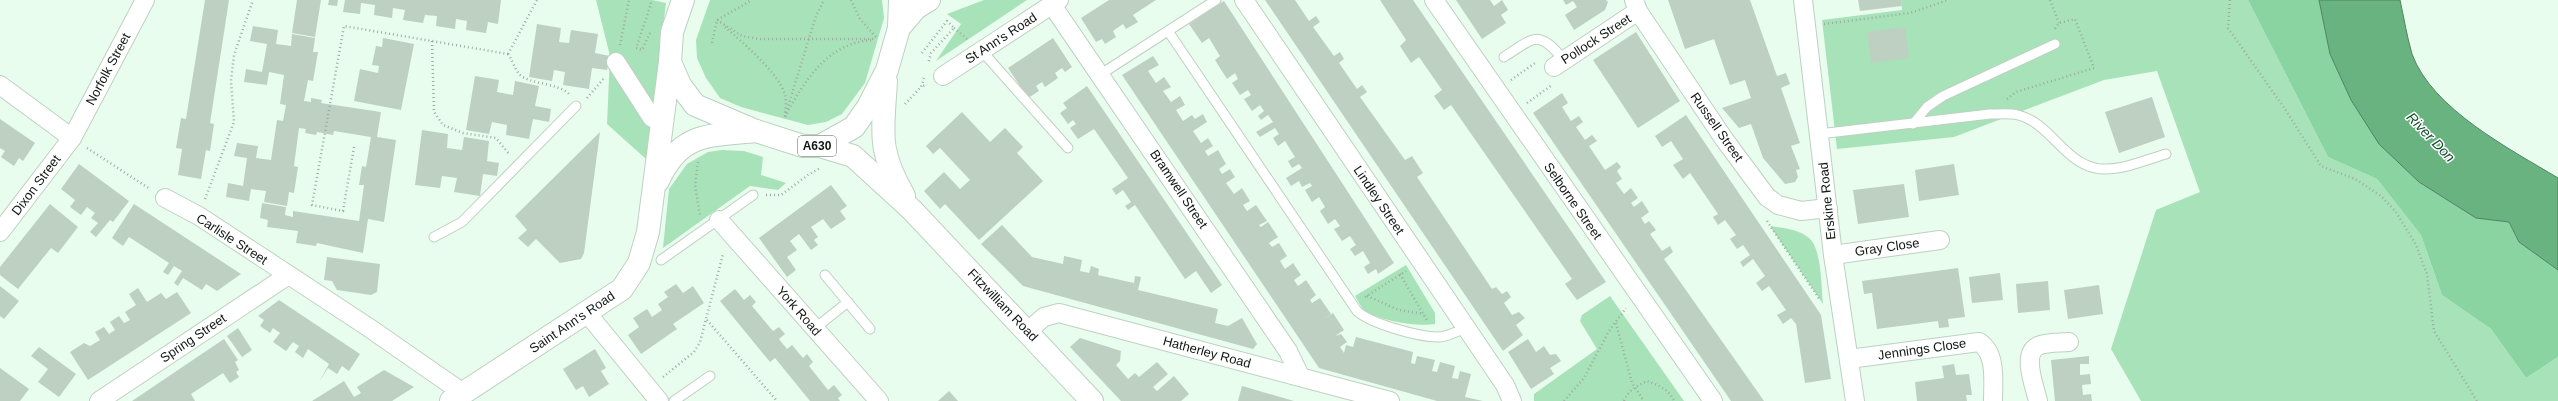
<svg xmlns="http://www.w3.org/2000/svg" width="2558" height="401" font-family="Helvetica,sans-serif">
	<rect width="100%" height="100%" fill="#e9fdee"/>
	<g fill="#a8e2b9">
		<path d="M596 0H652L666 3 646 159 607 124 610 56Z"/>
		<path d="M710 0H882L884 18 865 83 842 114 826 122 808 125 741 107 720 98 706 78 697 58 696 40Z"/>
		<path d="M984 0H1027L936 61 961 24 947 14Z"/>
		<path d="M1901 0H2248L2328 157 2377 179 2421 235 2442 295 2491 329 2526 378 2558 357V401H2141L2111 349 2156 210 2200 192 2157 71 2104 80 1954 137 1837 149 1822 20 1902 10Z"/>
		<path d="M722 150 744 151 763 157 761 175 786 183 778 190 750 186 663 248 669 189 687 164 708 152Z"/>
		<path d="M1770 226C1783 228 1799 229 1809 238 1822 249 1821 287 1823 304Z"/>
		<path d="M1406 265 1435 313V324C1417 327 1383 321 1366 312 1362 309 1358 301 1355 296Z"/>
		<path d="M1610 296 1684 401H1534V394L1597 349 1580 321 1582 315Z"/>
	</g>
	<path fill="#89d4a0" d="M2248 0H2319L2330 54 2351 100 2419 182 2476 218 2509 222 2519 242 2558 270V357L2526 378 2491 329 2442 295 2421 235 2377 179 2328 157Z"/>
	<path fill="#68b380" stroke="#4e845f" d="M2319 0H2400C2404 18 2407 37 2412 54 2432 109 2510 149 2558 178V270L2519 242 2509 222 2476 218 2419 182 2379 144 2351 100 2330 54Z"/>
	<g fill="#bdd0c2">
		<path d="M205 0H229L210 123 214 124 210 151 206 150 201 179 178 175 182 149 176 148 181 118 186 119Z"/>
		<path d="M297 0H321L315 37 292 33Z"/>
		<path d="M329 0H338L337 6 328 5Z"/>
		<path d="M345 0H501L498 24 488 22 486 33 466 30 467 21 456 19 455 29 436 26 437 16 425 15 423 23 403 20 405 10 393 8 392 18 374 15 375 5 361 3 360 14 343 12Z"/>
		<path d="M1109 0H1156L1133 15 1138 22 1126 29 1123 24 1113 31 1116 37 1105 44 1102 39 1096 42 1081 18Z"/>
		<path d="M1265 0H1295L1309 21 1316 16 1320 22 1313 27 1334 56 1340 52 1344 59 1339 63 1357 89 1362 85 1367 92 1360 97 1405 160 1412 156 1423 173 1417 177 1492 289 1496 287 1502 294 1507 291 1511 297 1504 303 1512 315 1519 312 1525 318 1516 325 1523 335 1503 351Z"/>
		<path d="M1380 0H1413L1606 282 1577 300 1565 284 1572 279 1451 105 1444 110 1434 96 1442 90 1419 57 1411 63 1400 46 1406 40Z"/>
		<path d="M1456 0H1490L1494 6 1502 0 1508 10 1501 15 1506 23 1482 39Z"/>
		<path d="M1563 0H1606L1608 2 1605 10 1574 30 1565 15 1577 7 1573 1 1566 5Z"/>
		<path d="M1668 0H1750L1777 76 1786 73 1790 84 1781 88 1800 143 1791 146 1800 169 1796 170 1798 177 1795 182 1785 184 1763 158 1751 124 1739 128 1722 108 1751 98 1745 80 1730 85 1714 39 1685 49Z"/>
		<path d="M1858 0H1901L1902 6 1860 11Z"/>
		<path d="M1224 1 1394 263 1378 274 1376 269 1368 274 1364 267 1370 263 1363 251 1355 256 1350 249 1356 245 1350 236 1342 241 1334 229 1340 226 1335 219 1328 224 1320 211 1325 207 1319 197 1312 202 1305 190 1312 186 1310 183 1302 187 1299 181 1291 186 1286 178 1302 168 1299 164 1292 168 1288 161 1295 157 1285 141 1278 146 1273 138 1279 134 1275 128 1260 137 1256 132 1273 122 1268 115 1261 120 1258 116 1264 111 1260 105 1252 111 1244 99 1251 95 1248 90 1240 95 1232 83 1238 79 1235 73 1227 79 1215 60 1220 56 1209 38 1202 43 1189 24Z"/>
		<path d="M537 24 561 28 559 42 569 43 571 30 598 34 595 53 610 56 607 70 592 68 589 89 563 85 565 72 554 70 552 81 529 77Z"/>
		<path d="M253 26 278 30 276 44 291 46 292 34 315 38 313 52H318L313 81 308 80 304 101 311 102V98L322 100 321 103 381 112 377 137 396 140 384 222 368 219 363 253 317 243 316 246 296 243 298 231 267 227 268 220 260 218 262 203 286 207 285 215 293 217V211L359 221 364 185H359L362 166 366 167 371 137 334 131 333 135 317 132 316 135 305 133 306 129 299 128 294 166 298 167 294 193 289 192 287 206 264 202 266 191 251 189 249 201 226 197 228 183 243 186 247 158 234 156 237 143 258 146 256 158 271 160 277 120 283 121 286 105 280 104 284 75 269 72 267 85 244 82 246 69 262 72 267 44 250 41Z"/>
		<path d="M1905 27 1909 58 1871 63 1867 32Z"/>
		<path d="M1636 32 1680 101 1638 128 1593 60Z"/>
		<path d="M383 38 414 44 401 110 354 101 360 69 378 73 379 66 372 65 376 46 382 47Z"/>
		<path d="M1053 38 1072 67 1065 72 1062 68 1055 73 1058 78 1045 87 1042 82 1036 86 1039 91 1028 98 1008 68Z"/>
		<path d="M1153 56 1159 65 1148 71 1156 83 1164 77 1171 87 1163 91 1171 102 1180 96 1185 105 1176 110 1183 121 1192 115 1195 119 1203 114 1207 122 1193 131 1201 143 1208 138 1213 146 1205 151 1208 156 1218 150 1226 164 1219 169 1222 174 1230 169 1235 177 1226 183 1234 194 1242 188 1250 201 1243 205 1247 211 1256 205 1267 221 1259 225 1261 227 1268 222 1278 237 1269 243 1272 247 1279 243 1287 256 1280 261 1285 269 1293 263 1301 275 1294 280 1298 286 1306 280 1316 295 1310 300 1312 303 1320 298 1331 314 1323 320 1333 313 1344 330 1335 336 1341 334 1347 342 1340 347 1344 353 1346 345 1353 347 1356 337 1413 352 1411 363 1415 364 1417 356 1435 360 1432 371 1437 372 1440 362 1455 366 1452 378 1458 379 1460 371 1471 374 1465 397 1483 401H1437L1319 368 1122 75Z"/>
		<path d="M475 76 499 80 497 92 513 95 515 81 539 86 535 106 551 109 549 122 533 119 529 139 506 135 507 125 492 122 489 134 466 130Z"/>
		<path d="M1087 86 1222 285 1211 293 1196 271 1185 279 1135 205 1128 210 1125 206 1131 202 1123 190 1116 195 1112 189 1128 178 1094 129 1078 139 1070 128 1076 124 1073 120 1068 124 1060 113 1067 108 1063 103Z"/>
		<path d="M1562 93 1568 103 1562 107 1571 121 1579 116 1583 122 1576 127 1585 140 1592 135 1597 141 1589 146 1605 170 1617 162 1621 167 1617 171 1622 179 1616 183 1624 194 1631 188 1638 198 1631 203 1634 207 1642 201 1649 212 1641 218 1645 224 1649 221 1656 230 1650 234 1662 251 1670 246 1673 252 1664 259 1764 401H1731L1533 113Z"/>
		<path d="M2152 97 2165 137 2119 153 2105 112Z"/>
		<path d="M962 112 990 142 1005 128 1023 147 1017 153 1043 181 979 240 945 204 940 209 924 191 944 172 960 189 970 180 940 148 933 154 926 146Z"/>
		<path d="M1686 115 1821 315 1831 379 1805 383 1796 324 1791 318 1783 324 1777 315 1786 310 1769 286 1762 291 1756 283 1765 276 1753 259 1743 267 1740 262 1750 255 1743 245 1737 249 1730 239 1736 235 1725 220 1718 225 1713 217 1718 214 1690 173 1683 179 1673 165 1683 159 1671 141 1662 147 1655 136Z"/>
		<path d="M0 119 35 143 23 161 19 158 14 166 1 157 5 151 0 148Z"/>
		<path d="M422 130 448 134 447 148 462 150 464 137 489 141 487 161 499 163 497 176 483 174 480 196 454 192 457 178 442 176 440 188 415 185Z"/>
		<path d="M600 132 584 253 581 259 560 263 536 239 528 247 518 238 527 230 515 216Z"/>
		<path d="M79 164 129 201 113 222 110 220 96 237 90 232 98 223 91 218 95 213 87 207 81 215 70 207 75 200 61 189Z"/>
		<path d="M1954 164 1959 195 1919 201 1915 170Z"/>
		<path d="M1904 184 1909 217 1858 224 1853 190Z"/>
		<path d="M831 185 847 206 840 211 846 219 831 229 823 219 811 227 818 237 814 240 818 245 811 250 799 234 790 241 797 250 787 257 796 270 787 277 759 238Z"/>
		<path d="M50 204 78 227 58 253 51 248 18 289 0 275V267Z"/>
		<path d="M134 204 241 274 217 291 206 284 202 290 183 278 178 286 174 283 182 271 174 266 168 275 163 272 169 263 129 237 123 246 112 238Z"/>
		<path d="M1002 225 1032 257 1063 264 1064 256 1082 260 1080 271 1089 273 1091 266 1099 269 1098 275 1134 283 1135 276 1141 277 1138 290 1218 309 1215 323 1228 326 1242 318 1257 344 1253 349 1023 286 981 244Z"/>
		<path d="M327 257 380 264 377 292 371 295 337 290 332 281 324 280Z"/>
		<path d="M1958 268 1965 317 1948 319 1949 327 1939 328 1938 321 1877 329 1872 293 1864 294 1862 281Z"/>
		<path d="M2000 273 2003 300 1972 303 1969 277Z"/>
		<path d="M2048 281 2050 310 2018 313 2016 284Z"/>
		<path d="M676 284 683 293 693 286 704 303 673 324 677 329 641 354 628 335 639 327 633 318 647 309 652 317 662 310 658 304 668 297 664 292Z"/>
		<path d="M2099 285 2103 314 2068 319 2064 290Z"/>
		<path d="M0 286 19 301 4 319 0 316Z"/>
		<path d="M138 288 147 302 161 293 166 299 177 292 191 313 88 380 70 352 84 343 90 346 100 340 95 332 104 327 109 334 115 330 110 322 119 316 124 323 130 320 125 312 136 305 129 294Z"/>
		<path d="M735 289 744 300 750 295 756 302 752 306 773 331 779 327 785 334 779 339 787 349 792 345 803 358 807 354 813 362 809 366 828 390 834 385 842 395 838 398 840 401H810L775 358 770 362 720 301Z"/>
		<path d="M279 300 360 354 349 371 342 366 337 374 328 368 319 382 329 364 308 349 303 358 295 352 299 346 293 342 286 351 273 342 280 333 273 328 270 333 260 326 264 320 258 316Z"/>
		<path d="M238 328 252 350 242 357 227 336Z"/>
		<path d="M1080 338 1121 351 1120 361 1116 365 1128 379 1135 373 1139 377 1157 362 1168 374 1153 387 1157 391 1174 376 1189 394 1181 401H1121L1070 347Z"/>
		<path d="M224 339 238 360 235 362 239 370 236 372 239 377 230 383 223 373 191 394 195 401H132Z"/>
		<path d="M1528 339 1536 352 1544 346 1550 355 1556 354 1561 361 1550 368 1554 374 1531 389 1508 352Z"/>
		<path d="M39 347 76 374 59 397 38 382 48 369 31 356Z"/>
		<path d="M595 349 606 368 601 371 609 384 589 397 583 386 576 390 563 369Z"/>
		<path d="M2089 356V364H2080V375L2090 374 2091 384 2082 385 2083 395 2091 394 2092 401H2055L2051 360Z"/>
		<path d="M1954 364 1956 375 1969 374 1972 395H1966L1967 401H1917L1915 382 1944 378 1942 366Z"/>
		<path d="M0 368 29 389 20 401H0Z"/>
		<path d="M384 370 414 387 392 401H312L344 381 354 397 361 393 357 387Z"/>
		<path d="M1242 386 1294 401H1238Z"/>
		<path d="M949 391 958 401H938Z"/>
	</g>
	<g fill="none" stroke-linecap="round" stroke-linejoin="round">
		<defs>
			<g id="lane">
				<path d="M1168 31 1357 311C1371 324 1419 337 1438 337 1447 337 1456 332 1465 328"/>
				<path d="M981 50 1068 148"/>
				<path d="M1504 57C1535 37 1538 29 1564 60"/>
				<path d="M1101 74 1216 0"/>
				<path d="M1913 124 1927 107 1943 96 2055 44"/>
				<path d="M1819 134 1990 114C1999 114 2010 113 2018 115 2050 123 2062 160 2095 168 2117 173 2145 160 2166 154"/>
				<path d="M434 237 462 222 576 106"/>
				<path d="M661 260 753 195"/>
				<path d="M825 275 870 329"/>
				<path d="M814 329 848 302"/>
				<path d="M674 401 710 376"/>
			</g>
			<g id="street">
				<path d="M1244 0 1505 385 1512 401"/>
				<path d="M1434 0 1713 401"/>
				<path d="M1634 0 1638 11 1724 139 1767 197 1778 205 1801 211 1828 208"/>
				<path d="M1803 0 1833 255 1855 401"/>
				<path d="M1052 5 1288 351 1300 376"/>
				<path d="M616 62 652 118"/>
				<path d="M1554 67 1638 11"/>
				<path d="M943 76 1059 0"/>
				<path d="M0 85 72 138"/>
				<path d="M165 198 199 216 368 327 463 393"/>
				<path d="M719 220 879 401"/>
				<path d="M0 232 72 138 145 0"/>
				<path d="M1833 255 1940 240"/>
				<path d="M587 313 659 401"/>
				<path d="M1028 331 1044 317 1059 313 1390 401"/>
				<path d="M1849 359 1979 342C1997 353 1993 382 1993 401"/>
				<path d="M99 401 287 276"/>
				<path d="M2038 401C2035 387 2021 354 2038 346 2046 342 2060 343 2069 342"/>
			</g>
			<g id="secondary">
				<path d="M658 181C680 132 708 136 756 131"/>
				<path d="M451 401 622 289 639 263 648 232 670 62"/>
			</g>
			<g id="primary">
				<path d="M683 0 672 32 670 62 680 85 695 105 756 131 803 146H820L854 127 868 107 887 70 899 28 900 0"/>
				<path d="M899 28 916 8 929 0"/>
				<path d="M886 81C883 133 877 149 904 196"/>
				<path d="M820 146 853 156 912 210 1092 401"/>
			</g>
		</defs>
		<use href="#lane" stroke="#bdd1c2" stroke-width="11"/>
		<use href="#street" stroke="#bdd1c2" stroke-width="20"/>
		<use href="#secondary" stroke="#bdd1c2" stroke-width="24"/>
		<use href="#primary" stroke="#bdd1c2" stroke-width="24"/>
		<g stroke="#9caba0" stroke-width="2.5" stroke-dasharray="1 3" stroke-linecap="butt">
			<path d="M851 0 860 19 876 37"/>
			<path d="M2050 0 2059 23"/>
			<path d="M2230 0 2228 28 2285 109 2321 166 2355 179 2381 196 2396 212 2416 245 2427 274 2434 331 2477 401"/>
			<path d="M717 20 742 36 759 39H876"/>
			<path d="M1824 24 1910 13 1948 0"/>
			<path d="M725 27C741 41 780 74 785 95 787 101 785 110 785 117"/>
			<path d="M954 28 967 39"/>
			<path d="M650 33 642 50 636 48 651 4 650 0"/>
			<path d="M432 41 434 112 443 125 463 133 496 138 509 154"/>
			<path d="M712 43 717 20 752 0"/>
			<path d="M620 45 629 0"/>
			<path d="M922 53 947 21 954 28 931 53 928 64"/>
			<path d="M508 54C512 60 515 69 519 74 530 85 556 82 569 94"/>
			<path d="M508 54 537 0"/>
			<path d="M924 78 921 87 927 84"/>
			<path d="M1511 80 1535 63"/>
			<path d="M587 98 605 77"/>
			<path d="M2007 99 2016 92 2094 68 2075 19 2059 23 2054 30"/>
			<path d="M1527 103 1552 85"/>
			<path d="M905 104 921 87"/>
			<path d="M786 113 816 16 824 0"/>
			<path d="M785 117C804 81 828 42 873 40"/>
			<path d="M354 147 343 211 312 205 344 26 508 54"/>
			<path d="M87 148 150 189"/>
			<path d="M698 162 695 185 700 216"/>
			<path d="M766 195H781L808 175 820 168"/>
			<path d="M205 199 234 122 231 81 234 55 253 0"/>
			<path d="M1767 221 1820 300"/>
			<path d="M1400 274 1428 322"/>
			<path d="M1367 296 1399 310 1424 314"/>
			<path d="M1365 297 1406 271"/>
			<path d="M707 320 777 401"/>
			<path d="M1616 323 1632 383 1644 401"/>
			<path d="M663 377 694 352 700 342 723 254"/>
			<path d="M1564 401 1584 378 1609 331 1626 308"/>
			<path d="M1624 401C1628 390 1637 386 1647 381 1658 385 1669 389 1674 401"/>
		</g>
		<use href="#lane" stroke="#fff" stroke-width="9"/>
		<use href="#street" stroke="#fff" stroke-width="18"/>
		<use href="#secondary" stroke="#fff" stroke-width="22"/>
		<use href="#primary" stroke="#fff" stroke-width="22"/>
	</g>
	<g text-anchor="middle" dominant-baseline="central" stroke-width="3" stroke-linejoin="round" paint-order="stroke">
		<rect fill="#fff" stroke="#585d59" stroke-width="1" x="798" y="136" width="38" height="20" rx="3"/>
		<g font-size="12" font-weight="bold" fill="#101712">
			<text x="817" y="146">A630</text>
		</g>
		<g font-size="13" fill="#101712" stroke="#fff">
			<text transform="translate(1001 38) rotate(-33)">St Ann's Road</text>
			<text transform="translate(1596 39) rotate(-33)">Pollock Street</text>
			<text transform="translate(108 69) rotate(-62)">Norfolk Street</text>
			<text transform="translate(1717 127) rotate(55)">Russell Street</text>
			<text transform="translate(36 185) rotate(-53)">Dixon Street</text>
			<text transform="translate(1179 189) rotate(56)">Bramwell Street</text>
			<text transform="translate(1379 200) rotate(56)">Lindley Street</text>
			<text transform="translate(1573 201) rotate(55)">Selborne Street</text>
			<text transform="translate(1827 201) rotate(-96)">Erskine Road</text>
			<text transform="translate(232 239) rotate(33)">Carlisle Street</text>
			<text transform="translate(1887 247) rotate(-8)">Gray Close</text>
			<text transform="translate(1003 305) rotate(46)">Fitzwilliam Road</text>
			<text transform="translate(799 311) rotate(49)">York Road</text>
			<text transform="translate(572 322) rotate(-34)">Saint Ann's Road</text>
			<text transform="translate(193 338) rotate(-34)">Spring Street</text>
			<text transform="translate(1922 349) rotate(-8)">Jennings Close</text>
			<text transform="translate(1207 352) rotate(15)">Hatherley Road</text>
		</g>
		<g font-size="14" font-style="italic" fill="#134b2a" stroke="#fff">
			<text transform="translate(2431 137) rotate(46)">River Don</text>
		</g>
	</g>
</svg>
